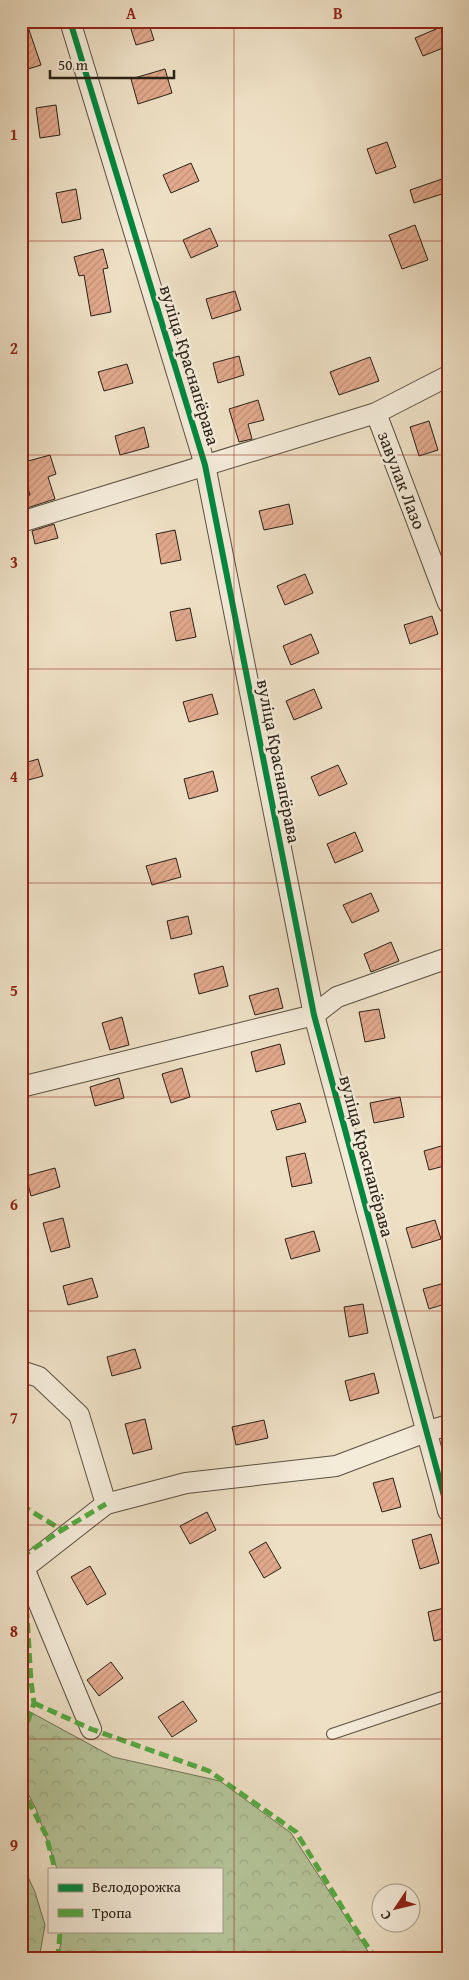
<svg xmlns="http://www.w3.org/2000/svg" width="469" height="1980" font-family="'Gentium Book Plus',serif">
	<defs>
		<pattern id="forest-crowns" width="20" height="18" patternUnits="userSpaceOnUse" patternTransform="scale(1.25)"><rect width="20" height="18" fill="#b4c398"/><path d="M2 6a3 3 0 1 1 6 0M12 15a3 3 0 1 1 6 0" fill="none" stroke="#9ba782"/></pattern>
		<pattern id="building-hatch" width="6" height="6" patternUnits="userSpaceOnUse" patternTransform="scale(1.25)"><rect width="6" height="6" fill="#e2a98d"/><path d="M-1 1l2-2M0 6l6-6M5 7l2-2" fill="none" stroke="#c29179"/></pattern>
	</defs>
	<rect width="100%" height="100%" fill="#eee0c5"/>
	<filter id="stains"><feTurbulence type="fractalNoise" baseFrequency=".004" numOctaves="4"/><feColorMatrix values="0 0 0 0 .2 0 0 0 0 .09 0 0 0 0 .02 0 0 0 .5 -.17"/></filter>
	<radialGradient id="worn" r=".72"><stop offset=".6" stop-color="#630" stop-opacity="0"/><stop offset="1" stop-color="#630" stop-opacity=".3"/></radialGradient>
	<g fill="url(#forest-crowns)" stroke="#6e7258">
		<path d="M21 1707 113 1757 220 1781 291 1833 373 1959H57L61 1943V1931H221V1869H57L36 1809 21 1780Z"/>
		<path d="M21 1862 35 1892 45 1925 39 1959H21Z"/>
	</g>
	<g fill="url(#building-hatch)" stroke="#292117">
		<path d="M21 21H26L41 65 25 70 21 58Z"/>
		<path d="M145 21H148L154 40 136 45 130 26Z"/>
		<path d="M443 26 448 38V46L423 56 415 38Z"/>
		<path d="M165 69 172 93 138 104 131 79Z"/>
		<path d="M56 105 60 135 40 138 36 108Z"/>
		<path d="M387 142 396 167 376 174 367 149Z"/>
		<path d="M191 163 199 181 171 193 163 175Z"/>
		<path d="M448 177V192L414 203 410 190Z"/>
		<path d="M76 189 81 219 62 223 56 193Z"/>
		<path d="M415 225 428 260 402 269 389 235Z"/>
		<path d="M210 228 218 246 191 258 183 240Z"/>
		<path d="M103 249 108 268 103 269 111 312 91 316 84 275 79 276 74 257Z"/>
		<path d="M235 291 241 310 212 319 206 299Z"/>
		<path d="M239 356 244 375 218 383 213 363Z"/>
		<path d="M370 357 379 381 339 395 330 372Z"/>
		<path d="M127 364 133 383 104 391 98 372Z"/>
		<path d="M258 400 264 420 248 424 252 439 239 442 229 409Z"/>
		<path d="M429 421 438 450 419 456 410 427Z"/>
		<path d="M144 427 149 447 120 455 115 436Z"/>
		<path d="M50 455 56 474 48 477 55 499 21 510V497L30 495 21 463Z"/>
		<path d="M289 504 293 524 264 530 259 511Z"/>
		<path d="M54 524 58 538 35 544 32 531Z"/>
		<path d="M175 530 181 560 161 564 156 534Z"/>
		<path d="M305 574 313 593 285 605 277 586Z"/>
		<path d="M190 608 196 637 176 641 170 612Z"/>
		<path d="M432 616 438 634 410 644 404 625Z"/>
		<path d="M311 634 319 653 291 665 283 646Z"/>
		<path d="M314 689 322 708 294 720 286 701Z"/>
		<path d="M212 694 218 714 189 722 183 702Z"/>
		<path d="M38 759 43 776 21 782V764Z"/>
		<path d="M338 765 347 784 319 796 311 777Z"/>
		<path d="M213 771 218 791 189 799 184 779Z"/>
		<path d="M355 832 363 851 335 863 327 844Z"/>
		<path d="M176 858 181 877 152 885 146 866Z"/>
		<path d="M371 893 379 911 352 923 343 905Z"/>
		<path d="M188 916 192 934 171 939 167 921Z"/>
		<path d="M391 942 399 961 371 972 364 954Z"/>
		<path d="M223 966 228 986 199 994 194 974Z"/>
		<path d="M278 988 283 1008 255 1015 249 996Z"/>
		<path d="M379 1009 385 1038 365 1042 359 1012Z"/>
		<path d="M122 1017 129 1045 110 1050 102 1023Z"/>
		<path d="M280 1044 285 1064 256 1072 251 1052Z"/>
		<path d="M182 1068 190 1097 171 1103 162 1074Z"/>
		<path d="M119 1078 124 1098 95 1106 90 1087Z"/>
		<path d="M400 1097 404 1117 374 1123 370 1103Z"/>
		<path d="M300 1103 306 1122 277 1130 271 1111Z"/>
		<path d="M448 1144V1165L429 1170 424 1151Z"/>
		<path d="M305 1153 312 1183 292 1187 286 1157Z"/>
		<path d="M55 1168 60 1187 31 1196 26 1176Z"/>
		<path d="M63 1218 70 1247 51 1252 43 1223Z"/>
		<path d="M435 1220 441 1239 412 1248 406 1228Z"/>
		<path d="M314 1231 320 1251 291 1259 285 1239Z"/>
		<path d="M92 1278 98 1297 68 1305 63 1286Z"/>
		<path d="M448 1282V1303L429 1309 423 1289Z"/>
		<path d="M363 1304 368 1333 349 1337 344 1307Z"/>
		<path d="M135 1349 141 1368 112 1376 107 1357Z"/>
		<path d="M374 1373 379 1393 350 1401 345 1381Z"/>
		<path d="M145 1419 152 1449 133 1454 125 1424Z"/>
		<path d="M264 1420 268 1438 236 1445 232 1427Z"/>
		<path d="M393 1478 401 1507 382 1512 373 1483Z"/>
		<path d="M207 1512 216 1530 190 1544 180 1526Z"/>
		<path d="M431 1534 439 1563 420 1569 412 1540Z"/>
		<path d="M266 1542 281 1568 264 1578 249 1552Z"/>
		<path d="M90 1566 106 1594 87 1605 71 1577Z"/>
		<path d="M448 1607V1638L434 1641 428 1612Z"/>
		<path d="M111 1662 123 1678 99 1696 87 1680Z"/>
		<path d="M183 1701 197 1721 172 1737 158 1717Z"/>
	</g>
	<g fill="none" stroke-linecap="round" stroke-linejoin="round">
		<defs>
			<path id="service" d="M332 1734 448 1695"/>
			<g id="minor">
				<path d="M70 21 205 465 314 1015 448 1511"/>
				<path d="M376 413 448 603"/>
				<path d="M21 522 376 413 448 376"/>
				<path d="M21 1087 314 1015 337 997 448 958"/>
				<path d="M21 1371 39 1377 79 1415 106 1504 24 1568 91 1729"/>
				<path d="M106 1504 186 1483 336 1466 426 1432 448 1425"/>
			</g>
		</defs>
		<use href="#service" stroke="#5a5142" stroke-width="12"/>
		<use href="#minor" stroke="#5a5142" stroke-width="22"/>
		<use href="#service" stroke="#f4ebd9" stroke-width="10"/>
		<use href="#minor" stroke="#f4ebd9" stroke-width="20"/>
		<g stroke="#53aa42" stroke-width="5" stroke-dasharray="10 5" stroke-linecap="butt">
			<path d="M21 1505 62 1530 106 1504"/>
			<path d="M21 1557 62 1530"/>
			<path d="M21 1594 27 1615 31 1682 34 1703 21 1742"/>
			<path d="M34 1703 91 1729 209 1771 296 1832 353 1925 376 1959"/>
			<path d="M21 1787 46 1835 55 1869"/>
			<path d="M58 1959 60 1931"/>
		</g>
		<defs>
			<path id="cycleway" d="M70 21 205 465 314 1015 448 1511"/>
		</defs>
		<use href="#cycleway" stroke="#f4ebd9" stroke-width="9"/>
		<use href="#cycleway" stroke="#00873e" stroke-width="6"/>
	</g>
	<path fill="none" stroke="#8f2418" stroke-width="1" stroke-opacity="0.55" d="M234 21V1959M21 241H448M21 455H448M21 669H448M21 883H448M21 1097H448M21 1311H448M21 1525H448M21 1739H448"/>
	<g text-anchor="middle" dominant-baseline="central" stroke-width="5" stroke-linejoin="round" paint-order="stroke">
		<g font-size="18" fill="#292117" stroke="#f4ebd9">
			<text transform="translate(190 365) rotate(73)">вуліца Краснапёрава</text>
			<text transform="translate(402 480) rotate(69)">завулак Лазо</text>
			<text transform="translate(279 761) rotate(79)">вуліца Краснапёрава</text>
			<text transform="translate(367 1156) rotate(75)">вуліца Краснапёрава</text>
		</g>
	</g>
	<rect width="469" height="1980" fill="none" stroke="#eee0c5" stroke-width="55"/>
	<rect x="48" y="1868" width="175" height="65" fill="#f4ebd9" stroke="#a39a8b"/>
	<rect x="58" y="1884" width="25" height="8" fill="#00873e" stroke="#a39a8b"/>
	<text x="92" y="1892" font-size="15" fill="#292117">Велодорожка</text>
	<rect x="58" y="1909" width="25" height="8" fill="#53aa42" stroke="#a39a8b"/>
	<text x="92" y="1918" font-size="15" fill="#292117">Тропа</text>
	<g transform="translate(396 1908) rotate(235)"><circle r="24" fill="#f4ebd9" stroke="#a39a8b"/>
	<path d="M0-4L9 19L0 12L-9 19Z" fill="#8f2418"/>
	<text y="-8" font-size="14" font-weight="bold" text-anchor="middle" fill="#292117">С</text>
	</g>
	<path d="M50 70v8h124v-8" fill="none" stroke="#292117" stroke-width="2.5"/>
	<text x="58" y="70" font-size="15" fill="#292117" stroke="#f4ebd9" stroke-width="4" paint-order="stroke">50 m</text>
	<rect x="28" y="28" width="414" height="1924" fill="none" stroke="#8f2418" stroke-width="2"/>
	<g font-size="16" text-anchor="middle" font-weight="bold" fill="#8f2418">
		<text x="131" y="19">A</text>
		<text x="338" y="19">B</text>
		<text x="14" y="140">1</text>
		<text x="14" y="354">2</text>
		<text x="14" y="568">3</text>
		<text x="14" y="782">4</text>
		<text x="14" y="996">5</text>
		<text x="14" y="1210">6</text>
		<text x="14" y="1423">7</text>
		<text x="14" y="1637">8</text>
		<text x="14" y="1851">9</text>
	</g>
	<rect width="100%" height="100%" filter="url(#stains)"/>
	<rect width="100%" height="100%" fill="url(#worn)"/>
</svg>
